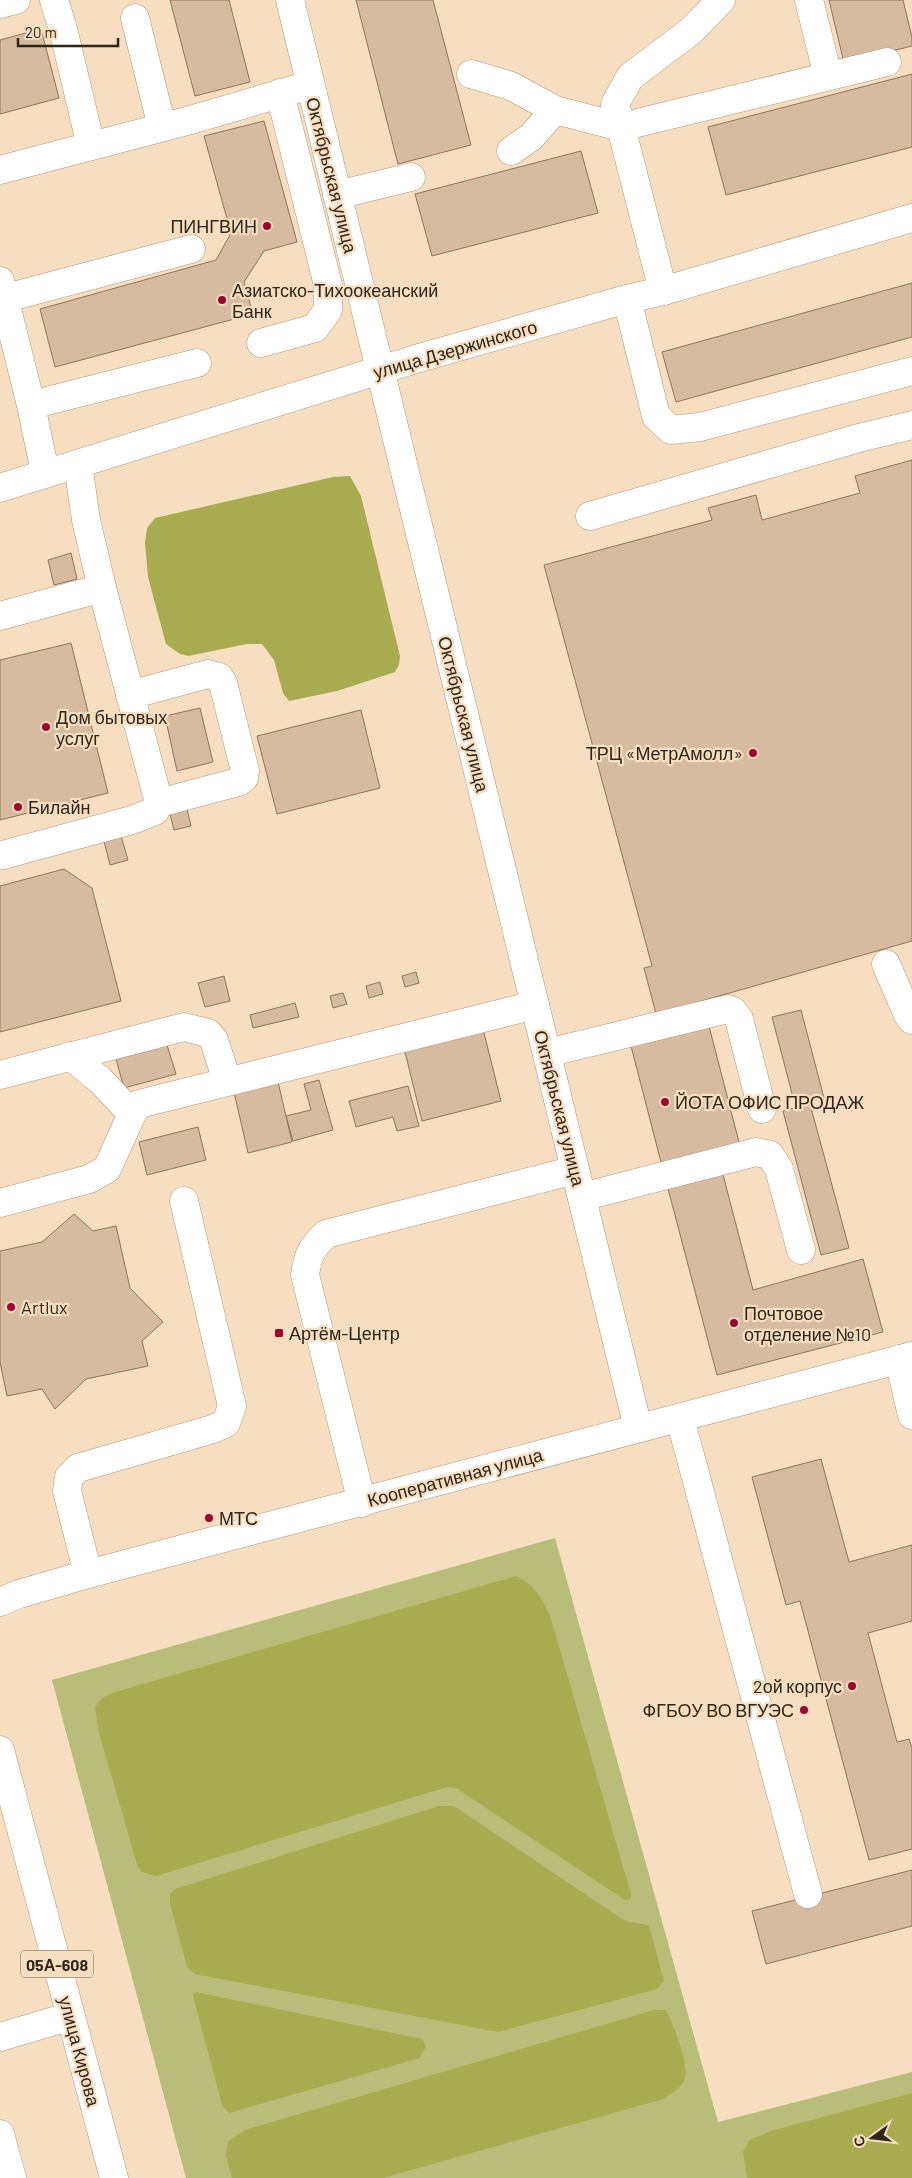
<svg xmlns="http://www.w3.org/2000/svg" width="912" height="2178" font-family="Barlow,sans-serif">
	<rect width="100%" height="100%" fill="#f7dec0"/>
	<path fill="#b8be7a" d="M555 1538 718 2122 912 2072V2178H186L52 1680Z"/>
	<g fill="#a6ac4f">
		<path d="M350 476 361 496 400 656 399 665 395 672 337 691 289 701 283 693 274 660 262 644H247L188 656 180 654 166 644 148 577 145 543 147 528 155 518 333 477Z"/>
		<path d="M516 1576C535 1585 544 1601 551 1619L631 1894V1899L625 1900 456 1788 447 1787 156 1876 142 1872 137 1864 99 1733 95 1707 102 1698 115 1692Z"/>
		<path d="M439 1806H453L457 1808 622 1919C631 1924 644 1923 649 1926L664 1981 657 1989 650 1991 498 2032 195 1974 187 1967 170 1903V1894L175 1889Z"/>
		<path d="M196 1992 422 2039 426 2046 420 2058 229 2113 222 2105 194 1999 193 1994Z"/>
		<path d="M654 2010H666C673 2023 689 2064 685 2078 682 2088 671 2094 663 2099L383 2178H232L226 2156 228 2141 245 2130Z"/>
		<path d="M912 2093V2178H747L743 2152 749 2140 771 2131Z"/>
	</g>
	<g fill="#d7bba0" stroke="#8e745b">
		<path d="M170 0H229L250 82 195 96Z"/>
		<path d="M356 0H433L471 145 398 164Z"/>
		<path d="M829 0H903L912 37V46L844 63Z"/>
		<path d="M41 29 59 98 0 114V40Z"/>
		<path d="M912 74V147L726 195 708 127Z"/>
		<path d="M264 121 297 242 264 251 244 282 253 314 55 367 40 309 216 260 231 233 204 136Z"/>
		<path d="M581 151 598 213 432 256 415 194Z"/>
		<path d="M912 283V337L676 402 662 352Z"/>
		<path d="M912 460V941L656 1014 644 968 652 966 544 565 712 520 708 508 756 495 762 520 860 493 855 476Z"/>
		<path d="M71 553 77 579 54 585 48 560Z"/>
		<path d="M71 643 108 793 0 820V660Z"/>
		<path d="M200 708 213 762 177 771 165 716Z"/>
		<path d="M361 710 380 788 277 814 257 736Z"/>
		<path d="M186 805 191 826 174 830 169 810Z"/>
		<path d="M121 836 128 860 110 865 104 841Z"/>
		<path d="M64 869 92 888 121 1001 0 1032V886Z"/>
		<path d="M416 972 419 983 405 987 402 976Z"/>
		<path d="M224 976 230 1001 205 1007 198 983Z"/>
		<path d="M380 982 383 994 369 998 366 986Z"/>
		<path d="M343 993 347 1004 333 1008 330 996Z"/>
		<path d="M295 1003 299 1017 253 1028 250 1015Z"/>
		<path d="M801 1010 824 1098 795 1105 772 1017Z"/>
		<path d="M709 1026 741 1150 663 1170 631 1046Z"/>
		<path d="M483 1029 501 1101 422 1121 404 1048Z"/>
		<path d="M167 1045 176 1074 124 1088 116 1059Z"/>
		<path d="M319 1080 333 1130 293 1141 286 1116 311 1110 304 1084Z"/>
		<path d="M278 1082 292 1142 248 1153 234 1092Z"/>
		<path d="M408 1086 419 1126 397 1131 393 1117 356 1127 349 1101Z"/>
		<path d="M810 1104 849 1248 821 1255 783 1111Z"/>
		<path d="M198 1127 206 1160 147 1175 139 1142Z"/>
		<path d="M721 1167 753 1290 863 1259 883 1332 717 1375 666 1181Z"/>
		<path d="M74 1214 93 1231 116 1226 130 1288 163 1322 142 1341 148 1366 86 1379 55 1409 42 1389 7 1396 0 1362V1251L42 1242Z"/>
		<path d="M821 1459 849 1562 912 1545V1621L868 1633 897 1742 909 1739 912 1748V1849L869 1860 800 1601 786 1605 752 1477Z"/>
		<path d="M912 1870V1926L766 1964 752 1911Z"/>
	</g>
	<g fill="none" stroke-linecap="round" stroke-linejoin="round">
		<defs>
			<g id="minor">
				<path d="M54 0 63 29 91 146"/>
				<path d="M290 0 638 1428"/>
				<path d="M809 0 828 76"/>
				<path d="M0 4 16 0"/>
				<path d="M135 18 162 127"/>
				<path d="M471 74 511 86 555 110 621 127 615 104 630 77 691 31 721 0"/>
				<path d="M511 151 531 137 555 110"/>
				<path d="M0 170 187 121 310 85"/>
				<path d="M337 195 411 177"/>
				<path d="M0 281 31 405 45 472"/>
				<path d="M663 291 621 127 887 62"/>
				<path d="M6 298 191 249"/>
				<path d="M627 299 656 416 671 430 700 427 912 371"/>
				<path d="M261 343 315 328 328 310V285L280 93"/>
				<path d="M31 405 197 363"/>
				<path d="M590 516 859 438 912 425"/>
				<path d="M0 616 102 588 86 520 78 464"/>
				<path d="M130 695 208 674 219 677 223 683 245 771 244 778 238 782 159 803"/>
				<path d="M3 855 132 820 155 811 159 803 102 588"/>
				<path d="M886 964 908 1015 912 1020"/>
				<path d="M547 1053 728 1009 733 1011 739 1019 762 1109"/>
				<path d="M70 1056 100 1080 132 1114"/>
				<path d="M0 1075 184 1027 208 1033 214 1040 227 1081"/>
				<path d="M582 1197 756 1152 770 1155 779 1169 801 1250"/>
				<path d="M0 1203 89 1179 107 1169 132 1114 139 1104 535 1005"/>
				<path d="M899 1359 912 1415"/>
				<path d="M680 1418 808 1894"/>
				<path d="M362 1503 305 1275C308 1255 311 1248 326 1234L575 1170"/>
				<path d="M88 1574 67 1491 69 1477 78 1468 213 1429 226 1423 232 1406 184 1201"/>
				<path d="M0 2037 71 2016"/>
				<path d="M0 2134 12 2178"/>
			</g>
			<g id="major">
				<path d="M0 488 416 359 627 299 663 291 912 218"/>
				<path d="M0 1602 19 1594 88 1574 912 1356"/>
				<path d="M0 1750 114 2178"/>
			</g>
		</defs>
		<use href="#minor" stroke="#af987b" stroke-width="29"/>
		<use href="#major" stroke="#af987b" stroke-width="29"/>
		<use href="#minor" stroke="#fff" stroke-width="28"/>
		<use href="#major" stroke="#fff" stroke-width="28"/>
	</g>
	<g fill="#a2022d" stroke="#f7dec0" stroke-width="2">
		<circle cx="267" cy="226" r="5"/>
		<circle cx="222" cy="300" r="5"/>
		<circle cx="46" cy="727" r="5"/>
		<circle cx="753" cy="753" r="5"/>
		<circle cx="18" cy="807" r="5"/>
		<circle cx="665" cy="1102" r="5"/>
		<circle cx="11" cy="1307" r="5"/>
		<circle cx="734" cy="1323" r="5"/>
		<rect x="274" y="1328" width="10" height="10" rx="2.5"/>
		<circle cx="209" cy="1518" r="5"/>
		<circle cx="852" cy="1686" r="5"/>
		<circle cx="804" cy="1710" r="5"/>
	</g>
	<g text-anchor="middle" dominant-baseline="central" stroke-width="4.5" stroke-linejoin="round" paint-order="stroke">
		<rect fill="#f7dec0" stroke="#6b5d4c" stroke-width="1" x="21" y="1950.5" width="72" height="27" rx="4"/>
		<g font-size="16" font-weight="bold" fill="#2f261a">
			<text x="57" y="1964">05А-608</text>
		</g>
		<g font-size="18" fill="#2f261a" stroke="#f7dec0">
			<text transform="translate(332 175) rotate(76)">Октябрьская улица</text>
			<text transform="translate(455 349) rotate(-16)">улица Дзержинского</text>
			<text transform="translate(464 714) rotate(76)">Октябрьская улица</text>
			<text transform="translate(560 1108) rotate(76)">Октябрьская улица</text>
			<text transform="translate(455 1477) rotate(-15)">Кооперативная улица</text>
			<text transform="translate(80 2051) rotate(75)">улица Кирова</text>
		</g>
		<g font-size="18" fill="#2f261a" stroke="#f7dec0" text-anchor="start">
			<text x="257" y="226" text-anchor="end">ПИНГВИН</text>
			<text x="232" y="290">Азиатско-Тихоокеанский<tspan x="232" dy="21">Банк</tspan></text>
			<text x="56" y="717">Дом бытовых<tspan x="56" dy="21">услуг</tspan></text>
			<text x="743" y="753" text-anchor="end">ТРЦ «МетрАмолл»</text>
			<text x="28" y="807">Билайн</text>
			<text x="675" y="1102">ЙОТА ОФИС ПРОДАЖ</text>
			<text x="21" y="1307">Artlux</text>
			<text x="744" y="1313">Почтовое<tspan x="744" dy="21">отделение №10</tspan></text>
			<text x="289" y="1333">Артём-Центр</text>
			<text x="219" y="1518">МТС</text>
			<text x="842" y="1686" text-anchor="end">2ой корпус</text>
			<text x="794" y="1710" text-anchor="end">ФГБОУ ВО ВГУЭС</text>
		</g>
	</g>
	<g transform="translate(872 2138) rotate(255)" stroke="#f7dec0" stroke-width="4" paint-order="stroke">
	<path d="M0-4L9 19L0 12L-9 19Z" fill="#2f261a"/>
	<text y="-8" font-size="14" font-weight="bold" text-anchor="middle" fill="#2f261a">С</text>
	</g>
	<path d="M18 38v8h100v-8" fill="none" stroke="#2f261a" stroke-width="2.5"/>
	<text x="25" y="38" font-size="15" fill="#2f261a" stroke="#f7dec0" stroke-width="4" paint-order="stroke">20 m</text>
</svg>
